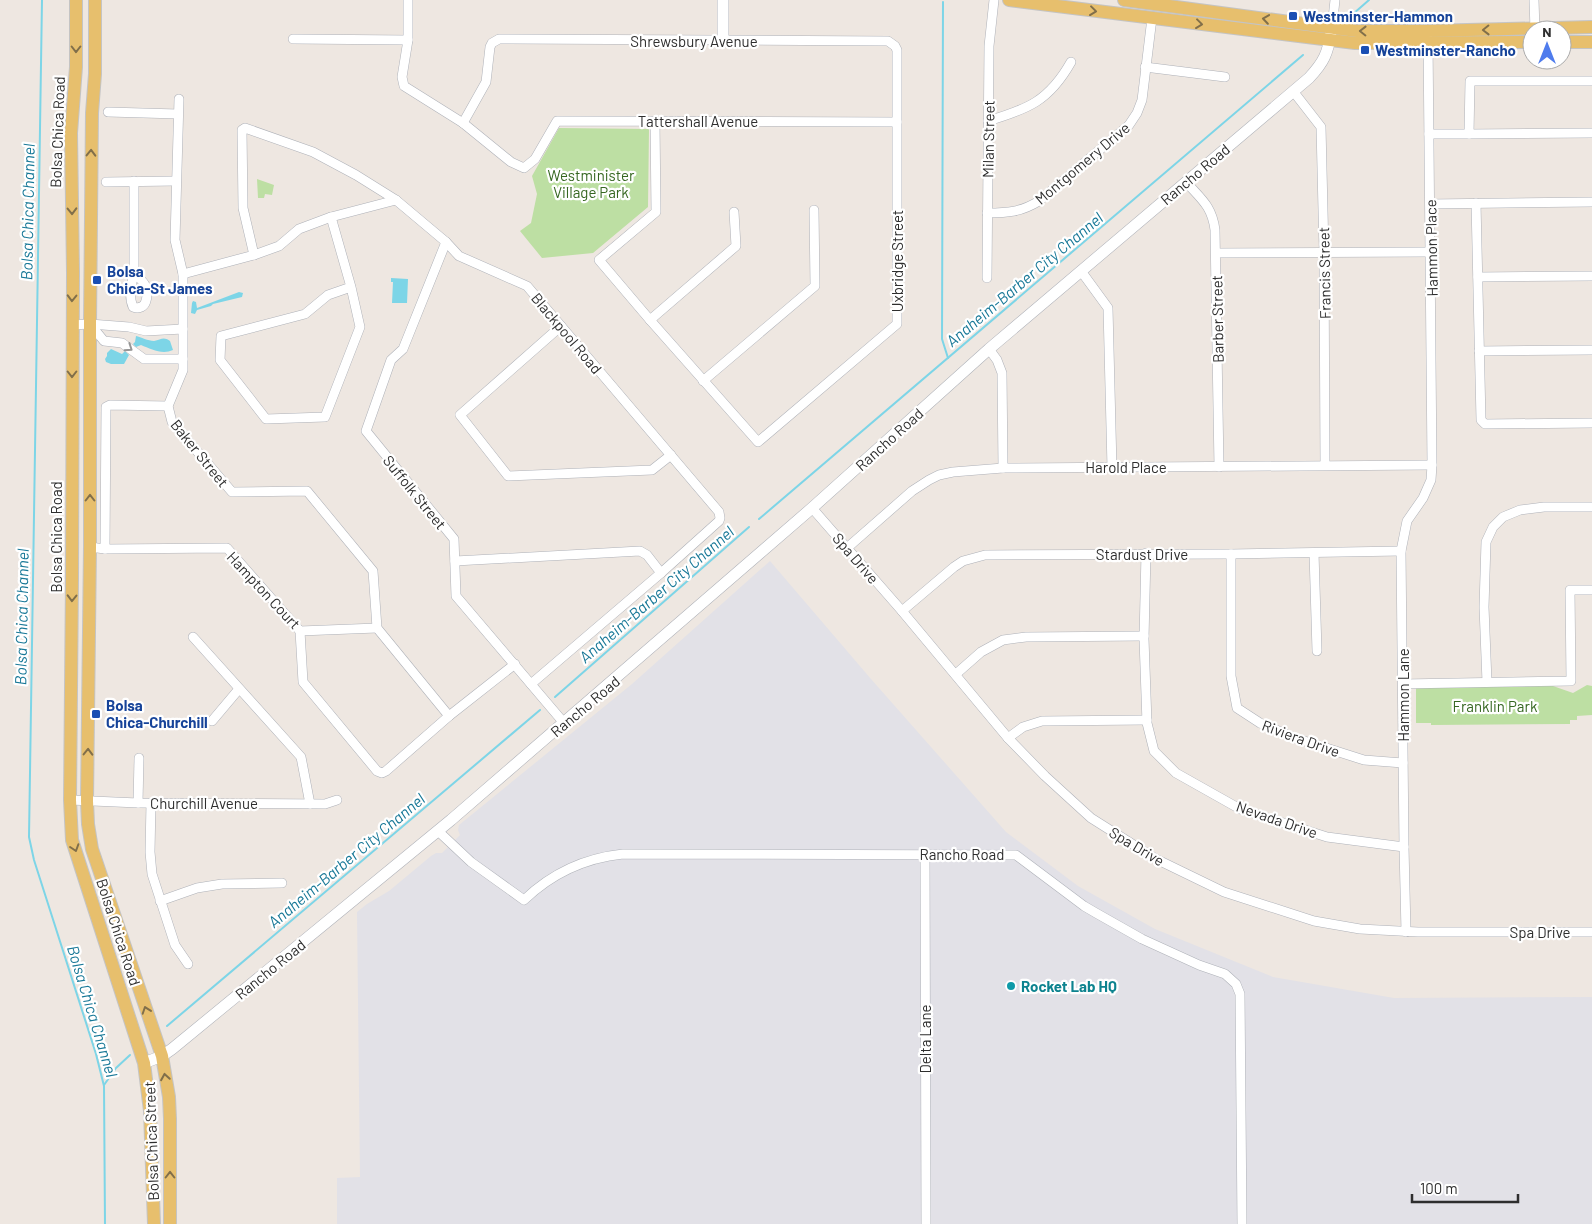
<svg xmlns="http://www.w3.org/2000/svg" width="1592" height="1224" font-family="Barlow,sans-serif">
	<rect width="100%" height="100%" fill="#eee7e1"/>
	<path fill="#e2e1e7" d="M770 561 871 679 1006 832 1078 886 1155 929 1273 977 1394 998 1592 997V1224H337V1178L360 1177 357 912 367 904 389 891 431 856 436 853H442L460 835 458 830 459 825 632 684Z"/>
	<g fill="#bddfa3">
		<path d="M559 128 649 129 648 207 593 253 542 258 520 231 531 223 537 194 532 176Z"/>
		<path d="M257 179 274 185 272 195 265 194 264 198H258Z"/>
		<path d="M1587 685 1592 686V715L1577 716V720H1570V724L1431 725V723H1416V687L1553 686 1573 693Z"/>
	</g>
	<g fill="#7dd5e7">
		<path d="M391 278 408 279 407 303H392L393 282H391Z"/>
		<path d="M239 292 243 293 242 297 213 304 211 306 197 310 195 314 191 313 192 303 193 301 196 302 197 308Z"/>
		<path d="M136 336C141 337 148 341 154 341 161 340 163 336 170 341L173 350C162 355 151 349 141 345L136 347 133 344 135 342Z"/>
		<path d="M111 349 122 354 125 351 129 355 124 364H111L106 362 105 359 107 356V353Z"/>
	</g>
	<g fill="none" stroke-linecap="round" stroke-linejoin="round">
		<g stroke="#7dd5e7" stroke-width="2">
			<path d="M42 0 29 837 34 860 96 1054 104 1086 105 1224"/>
			<path d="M943 2 942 339 948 358"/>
			<path d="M1353 14 1369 0"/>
			<path d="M759 519 1303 55"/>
			<path d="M555 697 749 527"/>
			<path d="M167 1026 540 710"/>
			<path d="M104 1085 116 1068 130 1055"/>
		</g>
		<defs>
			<g id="street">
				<path d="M408 0V40L402 77 404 86 463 123 511 162 524 168 535 159 557 121 897 122"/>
				<path d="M1534 0 1535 30"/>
				<path d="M1332 28 1335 0"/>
				<path d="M293 39 408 40"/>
				<path d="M1145 67 1225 77"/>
				<path d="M1592 81H1470L1469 134 1592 133"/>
				<path d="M1293 91 1321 127 1324 252 1325 465"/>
				<path d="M179 99 175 240 183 274V370L168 406 172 422 232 492 307 491 373 571 377 628 449 716"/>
				<path d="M108 112 178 114"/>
				<path d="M988 121C1028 109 1049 101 1071 62"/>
				<path d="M463 123 486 82 490 47 492 43 499 39 888 41 895 46 897 50V324L758 442 650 320 599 260 656 212 655 121"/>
				<path d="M1429 134H1469"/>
				<path d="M134 181V272C132 283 128 296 133 307 147 312 149 295 145 285 142 280 137 276 134 272"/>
				<path d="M106 182 176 181"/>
				<path d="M1186 182C1201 199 1212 206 1215 230L1219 467"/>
				<path d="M1476 203 1481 420 1485 424 1592 423"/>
				<path d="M1430 204 1592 202"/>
				<path d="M987 213C1008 213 1021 212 1039 201L1129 125 1137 113 1142 100 1152 18"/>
				<path d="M331 217 351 287 360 327 325 417 266 419 220 360 221 336 305 314 328 295 351 287"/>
				<path d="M446 242 403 349 391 360 366 431 454 539 456 596 564 723"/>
				<path d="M1216 253 1431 252"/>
				<path d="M254 255 243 208 242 130 245 128 313 152 356 175 396 200 446 242 459 256 527 286 719 512 720 518 719 521 661 573 531 684"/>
				<path d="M1081 271 1108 308 1112 468"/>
				<path d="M183 274 254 255 279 246 299 229 331 217 396 200"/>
				<path d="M1478 277 1592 276"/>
				<path d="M987 278 989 46 994 0"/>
				<path d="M650 320 736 246 734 212"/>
				<path d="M90 324 104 341 122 343 144 359H183"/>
				<path d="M72 325 90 324 129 327 146 331 183 329"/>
				<path d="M561 326 460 415 508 476 652 470 671 455"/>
				<path d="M989 349 997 360 1002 373 1003 468"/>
				<path d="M1479 351 1592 350"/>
				<path d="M703 381 815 286 814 210"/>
				<path d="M812 508 902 611 1008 738 1045 776 1091 818 1156 859 1224 892 1314 921 1360 929 1418 932H1592"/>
				<path d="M90 547 105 549 227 548 300 631 377 628"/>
				<path d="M847 548 912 491 929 480 939 475 953 472 1003 468 1432 465"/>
				<path d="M105 549 106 407 110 405 168 406"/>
				<path d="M1146 553 1144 639 1147 723 1154 751 1176 773 1240 809 1327 837 1404 847"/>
				<path d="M1314 553 1317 651"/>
				<path d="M1231 554V676L1237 708 1260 723 1295 738 1364 760 1403 763"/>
				<path d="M455 561 640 551 647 555 661 573"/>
				<path d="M902 611 954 567 963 561 985 555 1231 554 1401 551"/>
				<path d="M300 631 303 682 377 771 382 773 386 771 449 716 515 664"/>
				<path d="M193 637 301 757 310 804"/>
				<path d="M956 674 981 652 1003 640 1026 637 1144 636"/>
				<path d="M1487 682 1484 607 1486 542 1493 527 1503 517 1520 510 1544 507H1592"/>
				<path d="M1403 684 1571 681 1570 590H1592"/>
				<path d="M212 721 239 689"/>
				<path d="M1008 738 1023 727 1042 721 1147 720"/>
				<path d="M70 800 138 803 325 804 337 800"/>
				<path d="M138 803 139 758"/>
				<path d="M151 803 150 852 152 874 175 945 188 964"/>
				<path d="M438 831 471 862 524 900C551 874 585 858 623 854L1016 855 1084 906 1096 913 1142 939 1199 965 1225 974 1236 984 1240 994 1242 1224"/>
				<path d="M925 854 926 1224"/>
				<path d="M160 901 197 888 222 884 282 883"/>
				<path d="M1406 932 1404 847 1401 551 1407 521 1423 498 1431 480 1432 465 1428 39"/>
			</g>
			<g id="secondary">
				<path d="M723 42V0"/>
				<path d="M144 1063 162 1056 172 1049 451 820 812 508 989 349 1309 78C1324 62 1328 53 1331 32"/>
			</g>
			<g id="primary">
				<path d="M76 0V67L71 133 73 272 72 579 70 800 72 840 144 1063 150 1111 154 1224"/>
				<path d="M95 0V74L92 113 90 324V547L87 801 88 824 92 849 162 1056 169 1097 170 1119V1224"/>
				<path d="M1009 0 1355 43 1532 42"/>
				<path d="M1124 0 1357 31H1428L1592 27"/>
				<path d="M1562 42H1592"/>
			</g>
		</defs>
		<use href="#street" stroke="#aeb1b8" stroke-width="10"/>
		<use href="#secondary" stroke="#aeb1b8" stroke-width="12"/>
		<use href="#primary" stroke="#c4c4c4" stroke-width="14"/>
		<use href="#street" stroke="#fff" stroke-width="9"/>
		<use href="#secondary" stroke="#fff" stroke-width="11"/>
		<use href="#primary" stroke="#e7bf6d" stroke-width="12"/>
	</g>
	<defs><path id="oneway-chevron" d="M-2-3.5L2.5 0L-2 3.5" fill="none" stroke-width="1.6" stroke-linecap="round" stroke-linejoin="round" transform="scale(1.25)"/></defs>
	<g stroke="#816f4a">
		<use href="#oneway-chevron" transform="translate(1093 11) rotate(7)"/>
		<use href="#oneway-chevron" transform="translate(1266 19) rotate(-172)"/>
		<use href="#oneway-chevron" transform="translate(1199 24) rotate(7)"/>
		<use href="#oneway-chevron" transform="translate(1486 30) rotate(179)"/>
		<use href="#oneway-chevron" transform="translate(1363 31) rotate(-179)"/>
		<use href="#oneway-chevron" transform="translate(76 49) rotate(90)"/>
		<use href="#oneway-chevron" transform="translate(91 153) rotate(-89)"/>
		<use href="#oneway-chevron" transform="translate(72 211) rotate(89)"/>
		<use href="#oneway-chevron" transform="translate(72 298) rotate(91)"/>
		<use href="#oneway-chevron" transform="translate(72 374) rotate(90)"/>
		<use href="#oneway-chevron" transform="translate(90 498) rotate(-90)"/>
		<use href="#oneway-chevron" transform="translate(72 598) rotate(91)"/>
		<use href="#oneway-chevron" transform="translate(88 752) rotate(-89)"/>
		<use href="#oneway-chevron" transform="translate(75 848) rotate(72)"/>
		<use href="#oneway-chevron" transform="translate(146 1010) rotate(-109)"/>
		<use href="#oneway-chevron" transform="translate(165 1077) rotate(-99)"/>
		<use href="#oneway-chevron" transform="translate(170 1175) rotate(-90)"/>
	</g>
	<use stroke="#969696" href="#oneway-chevron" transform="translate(129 348) rotate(34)"/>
	<g fill="#1a4fb4" stroke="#fff" stroke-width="2">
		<rect x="1288" y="11" width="10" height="10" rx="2.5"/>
		<rect x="1360" y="45" width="10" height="10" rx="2.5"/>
		<rect x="92" y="275" width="10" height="10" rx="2.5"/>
		<rect x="91" y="709" width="10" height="10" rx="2.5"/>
	</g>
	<circle fill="#0f9aa8" stroke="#fff" stroke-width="2" cx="1011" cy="986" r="5"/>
	<g text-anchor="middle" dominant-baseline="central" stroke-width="4.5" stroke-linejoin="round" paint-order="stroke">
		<g font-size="15" font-weight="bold" fill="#164399" stroke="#fff" text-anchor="start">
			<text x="1303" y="16">Westminster-Hammon</text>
			<text x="1375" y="50">Westminster-Rancho</text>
			<text x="107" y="271">Bolsa<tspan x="107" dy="17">Chica-St James</tspan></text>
			<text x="106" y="705">Bolsa<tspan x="106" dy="17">Chica-Churchill</tspan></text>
		</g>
		<g font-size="15" fill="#2e2e2e" stroke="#fff">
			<text x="694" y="41">Shrewsbury Avenue</text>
			<text x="698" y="121">Tattershall Avenue</text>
			<text transform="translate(57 132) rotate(-88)">Bolsa Chica Road</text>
			<text transform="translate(988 139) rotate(-89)">Milan Street</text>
			<text transform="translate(1082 163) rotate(-40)">Montgomery Drive</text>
			<text transform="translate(1195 174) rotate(-40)">Rancho Road</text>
			<text transform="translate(1431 248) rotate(-91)">Hammon Place</text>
			<text transform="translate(897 261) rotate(-90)">Uxbridge Street</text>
			<text transform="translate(1324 273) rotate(-91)">Francis Street</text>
			<text transform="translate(1217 319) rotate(-91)">Barber Street</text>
			<text transform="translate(567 333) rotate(50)">Blackpool Road</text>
			<text transform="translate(889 439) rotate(-42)">Rancho Road</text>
			<text transform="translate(200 453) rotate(51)">Baker Street</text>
			<text x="1126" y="467">Harold Place</text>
			<text transform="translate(415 492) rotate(51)">Suffolk Street</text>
			<text transform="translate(56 537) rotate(-90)">Bolsa Chica Road</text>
			<text x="1142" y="554">Stardust Drive</text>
			<text transform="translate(856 558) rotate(49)">Spa Drive</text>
			<text transform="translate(264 590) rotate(47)">Hampton Court</text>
			<text transform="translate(1403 695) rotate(-90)">Hammon Lane</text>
			<text transform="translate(585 706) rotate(-40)">Rancho Road</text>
			<text transform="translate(1301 738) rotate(20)">Riviera Drive</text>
			<text x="204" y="803">Churchill Avenue</text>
			<text transform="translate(1277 819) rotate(19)">Nevada Drive</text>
			<text transform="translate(1137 846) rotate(31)">Spa Drive</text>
			<text x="962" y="854">Rancho Road</text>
			<text transform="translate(119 932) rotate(72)">Bolsa Chica Road</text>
			<text x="1540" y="932">Spa Drive</text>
			<text transform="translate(270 969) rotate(-39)">Rancho Road</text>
			<text transform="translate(925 1039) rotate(-90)">Delta Lane</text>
			<text transform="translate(151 1141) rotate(-92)">Bolsa Chica Street</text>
		</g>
		<g font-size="15" fill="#366721" stroke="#fff">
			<text x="591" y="175">Westminister<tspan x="591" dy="17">Village Park</tspan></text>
			<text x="1495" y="706">Franklin Park</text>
		</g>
		<g font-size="15" font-weight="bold" fill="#0d838f" stroke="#fff" text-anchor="start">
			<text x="1021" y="986">Rocket Lab HQ</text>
		</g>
		<g font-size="16" font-style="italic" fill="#187897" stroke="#fff">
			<text transform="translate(27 212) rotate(-89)">Bolsa Chica Channel</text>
			<text transform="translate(1024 279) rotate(-40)">Anaheim-Barber City Channel</text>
			<text transform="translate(656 594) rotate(-41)">Anaheim-Barber City Channel</text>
			<text transform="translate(21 617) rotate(-89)">Bolsa Chica Channel</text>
			<text transform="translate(346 860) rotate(-40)">Anaheim-Barber City Channel</text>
			<text transform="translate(93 1011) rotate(73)">Bolsa Chica Channel</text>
		</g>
	</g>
	<g transform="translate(1547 45)"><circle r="24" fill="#ffffff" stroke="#ababab"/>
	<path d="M0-4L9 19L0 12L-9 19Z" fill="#4f7ced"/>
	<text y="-8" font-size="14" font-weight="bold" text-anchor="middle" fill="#2e2e2e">N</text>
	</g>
	<path d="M1412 1194v8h106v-8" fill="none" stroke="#2e2e2e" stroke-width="2.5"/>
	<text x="1420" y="1194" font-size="15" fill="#2e2e2e" stroke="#ffffff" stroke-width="4" paint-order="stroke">100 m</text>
</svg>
